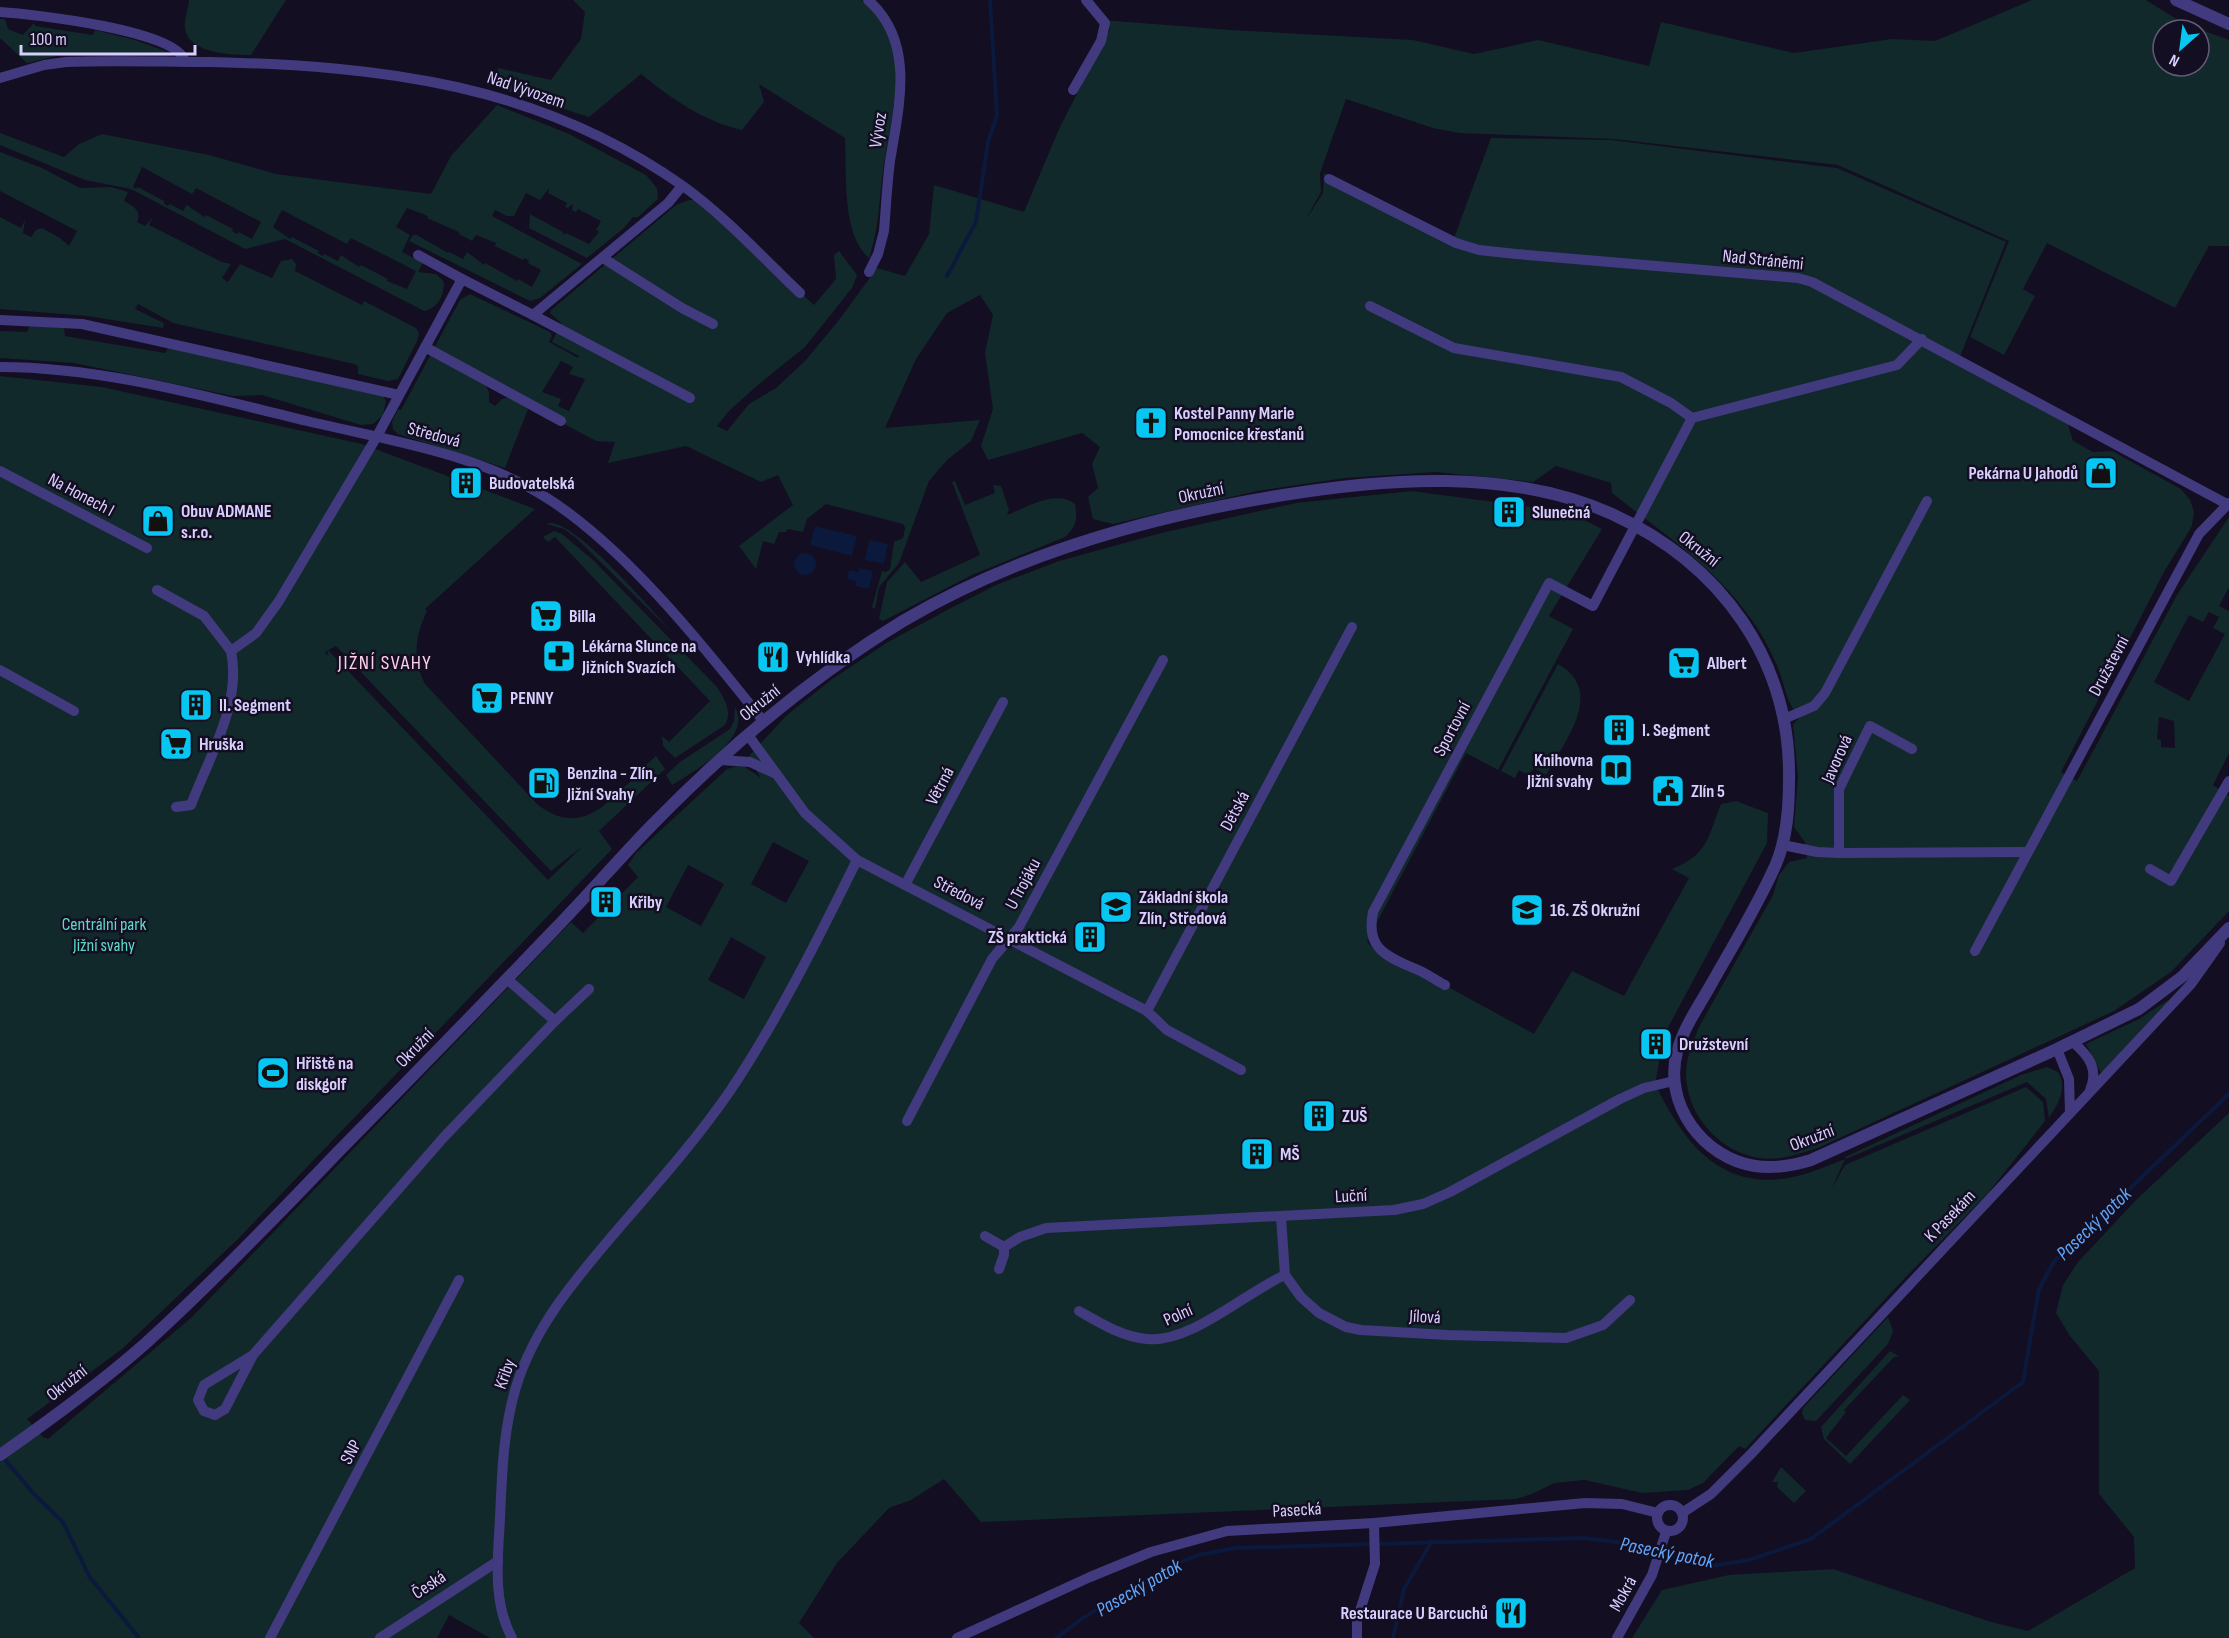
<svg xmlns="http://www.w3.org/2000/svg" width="2229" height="1638" font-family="'Sofia Sans Condensed',sans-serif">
	<rect width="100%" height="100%" fill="#130e21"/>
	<g fill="#11292b" fill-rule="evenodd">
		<path d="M189 0H286L251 55C232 55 188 54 185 28 184 20 188 9 189 0Z"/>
		<path d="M573 0H861C914 37 893 110 884 163 879 197 880 225 869 258 841 234 847 173 845 138L759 84 764 102 742 130C703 121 672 99 641 74L589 117 494 87 498 68 551 80 581 39 585 12Z"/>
		<path d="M2032 0H2146L2183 23 2229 40V246H2209L2175 308 2047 243 2023 289 2035 296 2004 355 1970 337 2009 241 1838 165 1614 139 1459 133 1433 128 1346 99 1320 173 1321 192 1305 221 1323 193 1324 173 1454 238 1491 138 1611 140 1837 168 2006 242 1957 364 2068 424 2073 441 2093 452 2112 451 2181 489 2190 500 2194 512 2192 526 2164 572 2061 772 2077 781 2177 595 2229 517V587L2219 606 2229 611V753L2213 785 2229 796V911L2171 972 2114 1011 1818 1148C1799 1154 1779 1161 1759 1158 1719 1152 1686 1114 1686 1074 1686 1057 1693 1041 1700 1025L1773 895 1779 875 1789 862 1807 858 1805 842 1794 827 1798 777 1793 724 1800 717C1786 704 1785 685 1778 668 1771 651 1762 634 1751 619 1715 567 1661 532 1612 493L1611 483 1556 466 1533 482 1436 472 1345 478 1257 491 1113 524 1093 519 1088 497 1098 488 1092 464 1100 447 1082 433 988 460 981 446 993 409 985 353 993 315 980 295 947 313 916 359 885 428 980 420 971 441 947 460 929 481 899 563 879 587 875 609 872 607 882 571 886 572 890 569 894 542 903 538 905 528 903 524 826 504 807 519 803 532 788 529 786 532H779L774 544 763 541 756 569 739 546 793 505 778 475 761 482 686 446 608 463 615 442 596 441 566 425 565 421 434 348 460 300 470 294 550 332 552 336 549 342 578 358 579 356 552 342 561 323 550 313 551 310 676 205 689 200 700 199 814 305 836 279 834 255 839 251 857 275 852 288 805 347 759 384 729 411 717 426 727 431 749 404 776 388 805 361 839 320 877 268 905 276 929 234 934 185 1024 212 1059 129 1110 29 1102 20 1231 30 1413 40 1474 54 1538 40 1649 66 1661 22 1794 53 1892 39 1935 41ZM2163 30H2199V66H2163ZM561 361 573 367 569 374 585 379 569 411 558 406 561 399 542 392ZM2209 612 2219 617 2213 628 2225 634 2189 701 2154 682 2189 615 2203 622ZM2159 717 2174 721 2175 748 2161 747V740L2157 739Z"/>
		<path d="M0 19H5L8 29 23 35 34 23 35 26 93 35 95 30 135 40 171 53 173 56H57L27 63 0 38Z"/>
		<path d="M497 105 569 134 646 175 657 188 658 199 638 217H633L624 228 587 258 529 228 530 214 561 231 565 235 566 233 589 244 599 232 596 230 601 221 578 209 576 212 572 210 573 204 568 208 565 207 567 203 548 193 549 188 540 200 526 193 514 216H507L495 210 492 216 582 264 540 298 530 301 409 241 413 235H417L448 253 449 252 463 259 467 252 484 265 485 263 517 281 518 279 532 287 541 270 528 263 529 260 524 258 523 260 495 246 496 243 476 235 472 241 459 234V232L427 218 428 216 407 208 396 227 410 235 402 252 423 263 418 272 436 274 444 282C444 296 438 308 424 311L285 239 245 249 131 189 85 180 0 145V133L64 157 79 144 102 134 209 155 276 174 431 194 451 156ZM142 167 192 194 196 188 261 222 252 239 239 232 237 234 232 231 233 229 206 215 204 217 187 205 183 211 170 204 168 206 164 204V201L138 187 136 189 133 187ZM282 210 347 244 351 238 416 271 407 289 387 281 388 279 361 265 359 267 341 255 338 261 324 254 323 256 318 253 319 251 292 237 290 239 273 227Z"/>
		<path d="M0 152 42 168 80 188 111 187 128 192 124 201C133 206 142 210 137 222L145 226 153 217 149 225 222 262 231 264 222 278 228 282 240 264 272 278 281 261 292 259 296 264 295 271 362 305 364 301 416 328 419 333 418 339 398 379 388 381 358 374V366L354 364 173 323 138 304 135 309 164 323 163 328 87 316 0 309V217L21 228 25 220 23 233 31 237 36 230 42 228 60 238 69 246 77 231 0 191Z"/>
		<path d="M30 325 64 328 65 336 165 353 168 348 382 395 386 401 383 415 373 424 361 425 262 395 233 396 74 363 0 358V331L27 332Z"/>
		<path d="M431 354 485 384 489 392V402L495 406 502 399 509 397 528 409 505 468 398 434 393 429 392 422 398 409 401 410Z"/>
		<path d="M0 376 102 387 362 444 535 509 425 609 427 611C415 637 412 658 425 684L538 805C587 841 611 795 647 767L646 765 656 756 665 769 599 831 612 849 238 1239 122 1349 27 1419 43 1437 48 1439 192 1317 571 922 583 933 638 877 628 865 636 853 727 769 742 765 761 778 748 757 787 715 831 680 888 642 949 609 996 585 1059 561 1161 533 1296 503 1412 491 1568 512 1602 529 1549 616 1573 629 1498 770 1466 753 1367 941 1372 948 1410 966 1534 1034 1572 971 1624 996 1689 878 1672 869C1709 854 1707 838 1721 804L1736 801 1768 813 1767 843 1664 1035 1655 1084C1682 1138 1717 1190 1788 1178 1807 1175 1827 1166 1845 1159L1832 1188 1845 1165 2026 1087 2043 1102 2045 1121 1989 1192 1901 1282 1747 1447 1745 1449 1739 1446 1703 1483 1688 1490 1642 1493 1585 1480 1554 1483 1532 1494 1516 1499 981 1522 944 1479 911 1500 889 1508 837 1563 799 1623 814 1638H490L449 1615 437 1638H0ZM336 646 551 871 583 846 548 880 328 650 327 656 325 652ZM773 842 809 861 786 903 751 884ZM688 865 724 884 701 926 666 907ZM731 937 766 957 744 999 708 980Z"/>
		<path d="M955 481 965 505 995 493 993 485 1001 486 1009 510 1007 515C1028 507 1056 489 1075 504 1078 518 1076 527 1065 537L972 575 883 621 879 619 887 582 905 562 921 582 980 555 952 482Z"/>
		<path d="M551 523C579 524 653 612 675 635L575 537 564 529 546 524Z"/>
		<path d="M554 531 562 534 594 561 716 686C724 697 733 712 725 725L675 758 663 746 662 736 669 742 710 701 555 537 548 542 543 537Z"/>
		<path d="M1558 664C1606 691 1565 741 1546 775L1534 768 1529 775 1519 770 1515 778 1501 771Z"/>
		<path d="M735 707C753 738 695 771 672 785L666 775 680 762 730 729 734 721Z"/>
		<path d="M2168 1000V1001L2101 1073 2086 1044 2139 1019Z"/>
		<path d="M2047 1067 2058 1072C2068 1088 2058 1104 2049 1118L2046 1099 2027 1082 1846 1159 1845 1157 2021 1075Z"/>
		<path d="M2229 1113V1638H1632L1662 1590 1729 1575 1833 1569 1991 1622 2028 1631 2135 1568 2134 1537 2099 1494V1371L2070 1336 2056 1313 2063 1285 2078 1262 2136 1200Z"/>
		<path d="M1888 1317 1893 1331 1888 1344 1816 1421 1805 1420 1802 1413 1803 1408Z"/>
		<path d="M1890 1351 1899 1356 1894 1357 1844 1410 1846 1412 1826 1438 1846 1456 1903 1395 1910 1400 1850 1464 1824 1439 1821 1427Z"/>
		<path d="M1781 1467 1806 1491 1794 1503 1777 1487 1778 1482H1772Z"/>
	</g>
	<g fill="#0b193d">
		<path d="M815 526 857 536 852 556 810 545Z"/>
		<path d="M869 540 888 544 884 564 865 560Z"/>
		<circle cx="805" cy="564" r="11"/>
		<path d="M859 568 873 571 869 589 855 586 856 581 847 579 849 570 858 572Z"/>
	</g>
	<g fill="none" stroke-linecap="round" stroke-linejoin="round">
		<g stroke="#0b193d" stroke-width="4">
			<path d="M947 276 976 222 988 142 997 115 990 0"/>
			<path d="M2 1456 34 1494 63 1522 89 1576 139 1638"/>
			<path d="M1056 1638 1083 1618 1171 1566 1198 1555 1236 1548 1584 1538 1622 1543 1712 1566 1749 1560 1811 1539 2023 1382 2039 1289 2055 1260 2229 1094"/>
			<path d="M1393 1638 1404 1589 1432 1541"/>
		</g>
		<g stroke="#423a7f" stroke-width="10">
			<path d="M868 0C916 42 899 106 890 161 887 184 886 208 884 231L878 254 869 272"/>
			<path d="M0 12C30 14 180 30 185 62"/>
			<path d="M0 78 44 65 66 62C114 60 163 62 211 62 383 66 539 84 683 186 726 217 762 257 800 293"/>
			<path d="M1073 90 1101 41 1105 23 1086 0"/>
			<path d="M1329 179 1456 243 1479 250 1516 254 1798 278 1812 282 2227 504"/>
			<path d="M418 255 462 279"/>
			<path d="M603 258 682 308 713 324"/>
			<path d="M1370 306 1454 348 1621 377 1671 403 1692 418"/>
			<path d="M533 315 690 398"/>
			<path d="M0 320 82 324 399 395"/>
			<path d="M425 347 561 421"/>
			<path d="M0 367C103 367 207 397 307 421 387 440 477 453 547 498 626 548 706 649 764 722"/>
			<path d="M0 471 147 548"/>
			<path d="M157 590 204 616 231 651"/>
			<path d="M0 670 74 711"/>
			<path d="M1784 719 1814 706 1825 693 1927 501"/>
			<path d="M748 735 805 813 857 860 1147 1011 1167 1030 1241 1070"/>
			<path d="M720 760 750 762 774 773"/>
			<path d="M176 807 191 805C209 757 242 704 231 651L256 633 279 601 376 438 462 279 533 315 668 203 682 186"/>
			<path d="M1783 845 1817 852 1839 853 2027 852"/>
			<path d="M1839 853V789L1870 726 1912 749"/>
			<path d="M2150 869 2171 881 2229 781"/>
			<path d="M905 885 1003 702"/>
			<path d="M1975 951 2199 534 2229 503"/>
			<path d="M1445 985C1434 979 1423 971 1411 967 1383 955 1366 946 1373 912L1549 583 1593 606 1692 418 1897 365 1922 339"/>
			<path d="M1147 1011 1352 627"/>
			<path d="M555 1021 589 989"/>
			<path d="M2073 1042C2089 1056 2099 1069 2090 1090"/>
			<path d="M2057 1049 2069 1079 2070 1112"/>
			<path d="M907 1121 992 959 1019 927 1163 660"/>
			<path d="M1281 1217 1285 1275 1301 1297 1319 1313 1346 1327 1361 1330 1447 1335 1566 1338 1603 1325 1630 1300"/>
			<path d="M985 1236 1004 1247"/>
			<path d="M1004 1247 1020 1237 1046 1228 1394 1210 1423 1204 1450 1192 1620 1099 1644 1088 1674 1081"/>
			<path d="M999 1269 1004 1255V1247"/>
			<path d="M1079 1311C1100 1323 1122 1337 1147 1339 1190 1344 1246 1292 1285 1275"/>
			<path d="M253 1355 204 1385 198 1400 204 1411 215 1415 225 1409 253 1355 444 1137 555 1021 507 979"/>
			<circle cx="1670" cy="1518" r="13"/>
			<path d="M1682 1513 1711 1494 1751 1454 2191 984 2220 943"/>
			<path d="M270 1638 459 1280"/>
			<path d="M380 1638 498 1561"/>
			<path d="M512 1638C492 1601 498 1558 500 1518 502 1474 503 1430 516 1387 535 1325 578 1276 619 1228 657 1184 697 1139 730 1091 777 1021 820 935 857 860"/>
			<path d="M957 1638 1090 1577 1151 1552 1227 1531 1374 1523 1585 1503 1622 1504 1658 1513"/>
			<path d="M1357 1638V1620L1375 1564 1374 1523"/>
			<path d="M1617 1638 1652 1575 1666 1532"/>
		</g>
		<g stroke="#423a7f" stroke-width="12">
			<path d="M2176 0 2229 24"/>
			<path d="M0 1455C50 1420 100 1384 146 1343 212 1283 275 1218 337 1153 410 1079 482 1005 554 930 587 896 618 860 651 826 726 749 811 677 903 621 1016 554 1149 517 1277 496 1385 478 1510 468 1612 514 1721 564 1791 660 1789 780 1789 809 1787 838 1776 864 1757 907 1732 947 1709 988 1697 1009 1683 1029 1677 1052 1663 1104 1703 1158 1755 1166 1775 1169 1792 1166 1811 1160L2057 1049 2139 1009 2183 976 2229 928"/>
		</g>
	</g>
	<defs>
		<symbol id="church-square" viewBox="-11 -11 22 22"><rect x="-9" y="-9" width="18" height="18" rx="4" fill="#07c7f2" stroke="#130e21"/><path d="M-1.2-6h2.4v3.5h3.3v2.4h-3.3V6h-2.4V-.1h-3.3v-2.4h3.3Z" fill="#111"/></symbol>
		<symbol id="shop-square" viewBox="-11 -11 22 22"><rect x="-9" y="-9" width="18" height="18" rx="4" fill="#07c7f2" stroke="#130e21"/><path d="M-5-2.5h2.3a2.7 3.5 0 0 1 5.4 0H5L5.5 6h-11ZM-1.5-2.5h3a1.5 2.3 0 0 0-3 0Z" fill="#111"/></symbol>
		<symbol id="building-square" viewBox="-11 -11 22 22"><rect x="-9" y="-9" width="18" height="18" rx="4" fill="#07c7f2" stroke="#130e21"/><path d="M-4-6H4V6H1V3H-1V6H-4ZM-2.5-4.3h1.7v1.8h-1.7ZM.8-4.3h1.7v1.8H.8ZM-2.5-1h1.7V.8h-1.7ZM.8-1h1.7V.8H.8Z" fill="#111"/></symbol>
		<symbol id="supermarket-square" viewBox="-11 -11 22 22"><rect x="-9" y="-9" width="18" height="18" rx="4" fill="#07c7f2" stroke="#130e21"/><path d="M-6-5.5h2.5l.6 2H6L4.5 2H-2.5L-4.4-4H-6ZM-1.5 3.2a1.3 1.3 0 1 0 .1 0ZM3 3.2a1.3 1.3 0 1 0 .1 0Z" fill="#111"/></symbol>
		<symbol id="pharmacy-square" viewBox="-11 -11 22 22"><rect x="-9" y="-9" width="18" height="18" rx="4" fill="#07c7f2" stroke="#130e21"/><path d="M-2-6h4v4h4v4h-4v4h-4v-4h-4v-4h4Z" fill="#111"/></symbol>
		<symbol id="restaurant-square" viewBox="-11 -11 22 22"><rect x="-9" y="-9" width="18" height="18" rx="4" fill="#07c7f2" stroke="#130e21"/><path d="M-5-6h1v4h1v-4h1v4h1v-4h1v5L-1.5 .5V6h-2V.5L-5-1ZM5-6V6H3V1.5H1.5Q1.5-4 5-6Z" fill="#111"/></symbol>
		<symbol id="library-square" viewBox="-11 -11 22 22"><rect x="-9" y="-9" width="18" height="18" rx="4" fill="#07c7f2" stroke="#130e21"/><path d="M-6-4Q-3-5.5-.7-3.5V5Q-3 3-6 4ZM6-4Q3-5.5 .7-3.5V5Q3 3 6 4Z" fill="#111"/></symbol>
		<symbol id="fuel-square" viewBox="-11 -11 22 22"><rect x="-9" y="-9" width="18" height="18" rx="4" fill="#07c7f2" stroke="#130e21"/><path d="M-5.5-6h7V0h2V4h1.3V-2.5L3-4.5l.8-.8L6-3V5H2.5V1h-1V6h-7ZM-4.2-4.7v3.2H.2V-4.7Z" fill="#111"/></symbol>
		<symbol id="civic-square" viewBox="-11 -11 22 22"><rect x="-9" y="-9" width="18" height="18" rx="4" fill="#07c7f2" stroke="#130e21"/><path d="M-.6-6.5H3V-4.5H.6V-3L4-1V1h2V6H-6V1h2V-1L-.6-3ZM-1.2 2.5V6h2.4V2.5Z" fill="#111"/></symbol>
		<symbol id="school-square" viewBox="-11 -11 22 22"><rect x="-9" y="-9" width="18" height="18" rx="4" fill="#07c7f2" stroke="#130e21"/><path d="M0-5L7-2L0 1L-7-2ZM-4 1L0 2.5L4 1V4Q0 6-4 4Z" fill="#111"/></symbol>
		<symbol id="stadium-square" viewBox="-11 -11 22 22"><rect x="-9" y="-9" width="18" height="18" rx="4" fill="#07c7f2" stroke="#130e21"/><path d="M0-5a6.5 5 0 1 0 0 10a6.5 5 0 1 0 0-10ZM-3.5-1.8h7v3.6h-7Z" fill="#111"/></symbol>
	</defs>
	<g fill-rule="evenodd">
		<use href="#church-square" x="1132" y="404" width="38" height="38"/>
		<use href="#shop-square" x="2082" y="454" width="38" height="38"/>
		<use href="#building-square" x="447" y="464" width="38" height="38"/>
		<use href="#building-square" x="1490" y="493" width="38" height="38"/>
		<use href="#shop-square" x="139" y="502" width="38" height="38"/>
		<use href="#supermarket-square" x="527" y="597" width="38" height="38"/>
		<use href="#pharmacy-square" x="540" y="637" width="38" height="38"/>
		<use href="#restaurant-square" x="754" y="638" width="38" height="38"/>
		<use href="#supermarket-square" x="1665" y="644" width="38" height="38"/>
		<use href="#supermarket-square" x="468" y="679" width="38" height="38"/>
		<use href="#building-square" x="177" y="686" width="38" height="38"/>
		<use href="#building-square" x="1600" y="711" width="38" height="38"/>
		<use href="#supermarket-square" x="157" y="725" width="38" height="38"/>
		<use href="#library-square" x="1597" y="751" width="38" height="38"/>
		<use href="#fuel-square" x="525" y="764" width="38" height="38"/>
		<use href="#civic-square" x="1649" y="772" width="38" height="38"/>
		<use href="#building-square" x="587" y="883" width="38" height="38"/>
		<use href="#school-square" x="1097" y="888" width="38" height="38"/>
		<use href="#school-square" x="1508" y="891" width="38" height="38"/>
		<use href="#building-square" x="1071" y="918" width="38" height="38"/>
		<use href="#building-square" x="1637" y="1025" width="38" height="38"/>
		<use href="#stadium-square" x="254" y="1054" width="38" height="38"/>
		<use href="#building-square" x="1300" y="1097" width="38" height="38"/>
		<use href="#building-square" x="1238" y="1135" width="38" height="38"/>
		<use href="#restaurant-square" x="1492" y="1594" width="38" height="38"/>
	</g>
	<g text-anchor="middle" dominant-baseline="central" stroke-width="5" stroke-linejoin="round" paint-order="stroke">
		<g font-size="18" fill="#d8cffe" stroke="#130e21">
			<text transform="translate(526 90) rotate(19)">Nad Vývozem</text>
			<text transform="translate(878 130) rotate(-81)">Vývoz</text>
			<text transform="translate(1763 260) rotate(6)">Nad Stráněmi</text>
			<text transform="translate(434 435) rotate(15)">Středová</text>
			<text transform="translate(1201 493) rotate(-12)">Okružní</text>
			<text transform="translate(81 495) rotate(28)">Na Honech I</text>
			<text transform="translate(1699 549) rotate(38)">Okružní</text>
			<text transform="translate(2109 666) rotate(-62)">Družstevní</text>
			<text transform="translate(760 703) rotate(-39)">Okružní</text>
			<text transform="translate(1452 729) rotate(-62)">Sportovní</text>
			<text transform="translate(1837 759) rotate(-66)">Javorová</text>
			<text transform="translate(940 786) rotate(-62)">Větrná</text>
			<text transform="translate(1235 811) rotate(-62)">Dětská</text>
			<text transform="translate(1023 884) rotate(-62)">U Trojáku</text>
			<text transform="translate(959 893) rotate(27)">Středová</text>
			<text transform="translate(415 1048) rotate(-46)">Okružní</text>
			<text transform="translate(1812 1138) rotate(-21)">Okružní</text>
			<text transform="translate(1351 1196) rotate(-3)">Luční</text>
			<text transform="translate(1950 1216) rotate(-46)">K Pasekám</text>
			<text transform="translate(1178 1315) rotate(-24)">Polní</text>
			<text transform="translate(1425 1317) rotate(3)">Jílová</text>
			<text transform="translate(505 1374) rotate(-70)">Křiby</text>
			<text transform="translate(67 1383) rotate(-38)">Okružní</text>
			<text transform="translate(351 1452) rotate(-62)">SNP</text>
			<text transform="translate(1297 1510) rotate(-3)">Pasecká</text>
			<text transform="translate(429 1585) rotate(-33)">Česká</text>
			<text transform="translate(1623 1594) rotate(-61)">Mokrá</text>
		</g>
		<g font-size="18" font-weight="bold" fill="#d8cffe" stroke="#130e21" text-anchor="start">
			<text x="1174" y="413">Kostel Panny Marie<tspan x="1174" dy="21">Pomocnice křesťanů</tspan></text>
			<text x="2078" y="473" text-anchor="end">Pekárna U Jahodů</text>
			<text x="489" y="483">Budovatelská</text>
			<text x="181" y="511">Obuv ADMANE<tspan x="181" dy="21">s.r.o.</tspan></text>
			<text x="1532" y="512">Slunečná</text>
			<text x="569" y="616">Billa</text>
			<text x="582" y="646">Lékárna Slunce na<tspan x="582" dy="21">Jižních Svazích</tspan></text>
			<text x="796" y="657">Vyhlídka</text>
			<text x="1707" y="663">Albert</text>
			<text x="510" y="698">PENNY</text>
			<text x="219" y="705">II. Segment</text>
			<text x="1642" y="730">I. Segment</text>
			<text x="199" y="744">Hruška</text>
			<text x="1593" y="760" text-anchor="end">Knihovna<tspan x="1593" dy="21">Jižní svahy</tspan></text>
			<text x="567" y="773">Benzina - Zlín,<tspan x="567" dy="21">Jižní Svahy</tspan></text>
			<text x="1691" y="791">Zlín 5</text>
			<text x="1139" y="897">Základní škola<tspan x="1139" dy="21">Zlín, Středová</tspan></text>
			<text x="629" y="902">Křiby</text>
			<text x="1550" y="910">16. ZŠ Okružní</text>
			<text x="1067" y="937" text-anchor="end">ZŠ praktická</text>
			<text x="1679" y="1044">Družstevní</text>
			<text x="296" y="1063">Hřiště na<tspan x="296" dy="21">diskgolf</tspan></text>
			<text x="1342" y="1116">ZUŠ</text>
			<text x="1280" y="1154">MŠ</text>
			<text x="1488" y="1613" text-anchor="end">Restaurace U Barcuchů</text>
		</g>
		<g font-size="18" fill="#5ddbc6" stroke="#130e21">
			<text x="104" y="924">Centrální park<tspan x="104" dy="21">Jižní svahy</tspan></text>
		</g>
		<g font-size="20" letter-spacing="1.5" fill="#fed1ea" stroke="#130e21">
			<text x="385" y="663">JIŽNÍ SVAHY</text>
		</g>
		<g font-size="20" font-style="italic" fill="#60a6fb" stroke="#130e21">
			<text transform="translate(2094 1224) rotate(-44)">Pasecký potok</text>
			<text transform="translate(1667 1553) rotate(11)">Pasecký potok</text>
			<text transform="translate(1139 1588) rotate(-30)">Pasecký potok</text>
		</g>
	</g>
	<g transform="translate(2181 48) rotate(208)"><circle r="28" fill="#130e21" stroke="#625b79" stroke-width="1.5"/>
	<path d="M0-4.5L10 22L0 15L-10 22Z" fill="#07c7f2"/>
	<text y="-9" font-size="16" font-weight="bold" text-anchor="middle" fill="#d8cffe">N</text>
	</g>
	<path d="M21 45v9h174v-9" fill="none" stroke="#d8cffe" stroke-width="3"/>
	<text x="30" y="45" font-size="18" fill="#d8cffe" stroke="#130e21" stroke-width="4.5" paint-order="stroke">100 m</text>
</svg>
